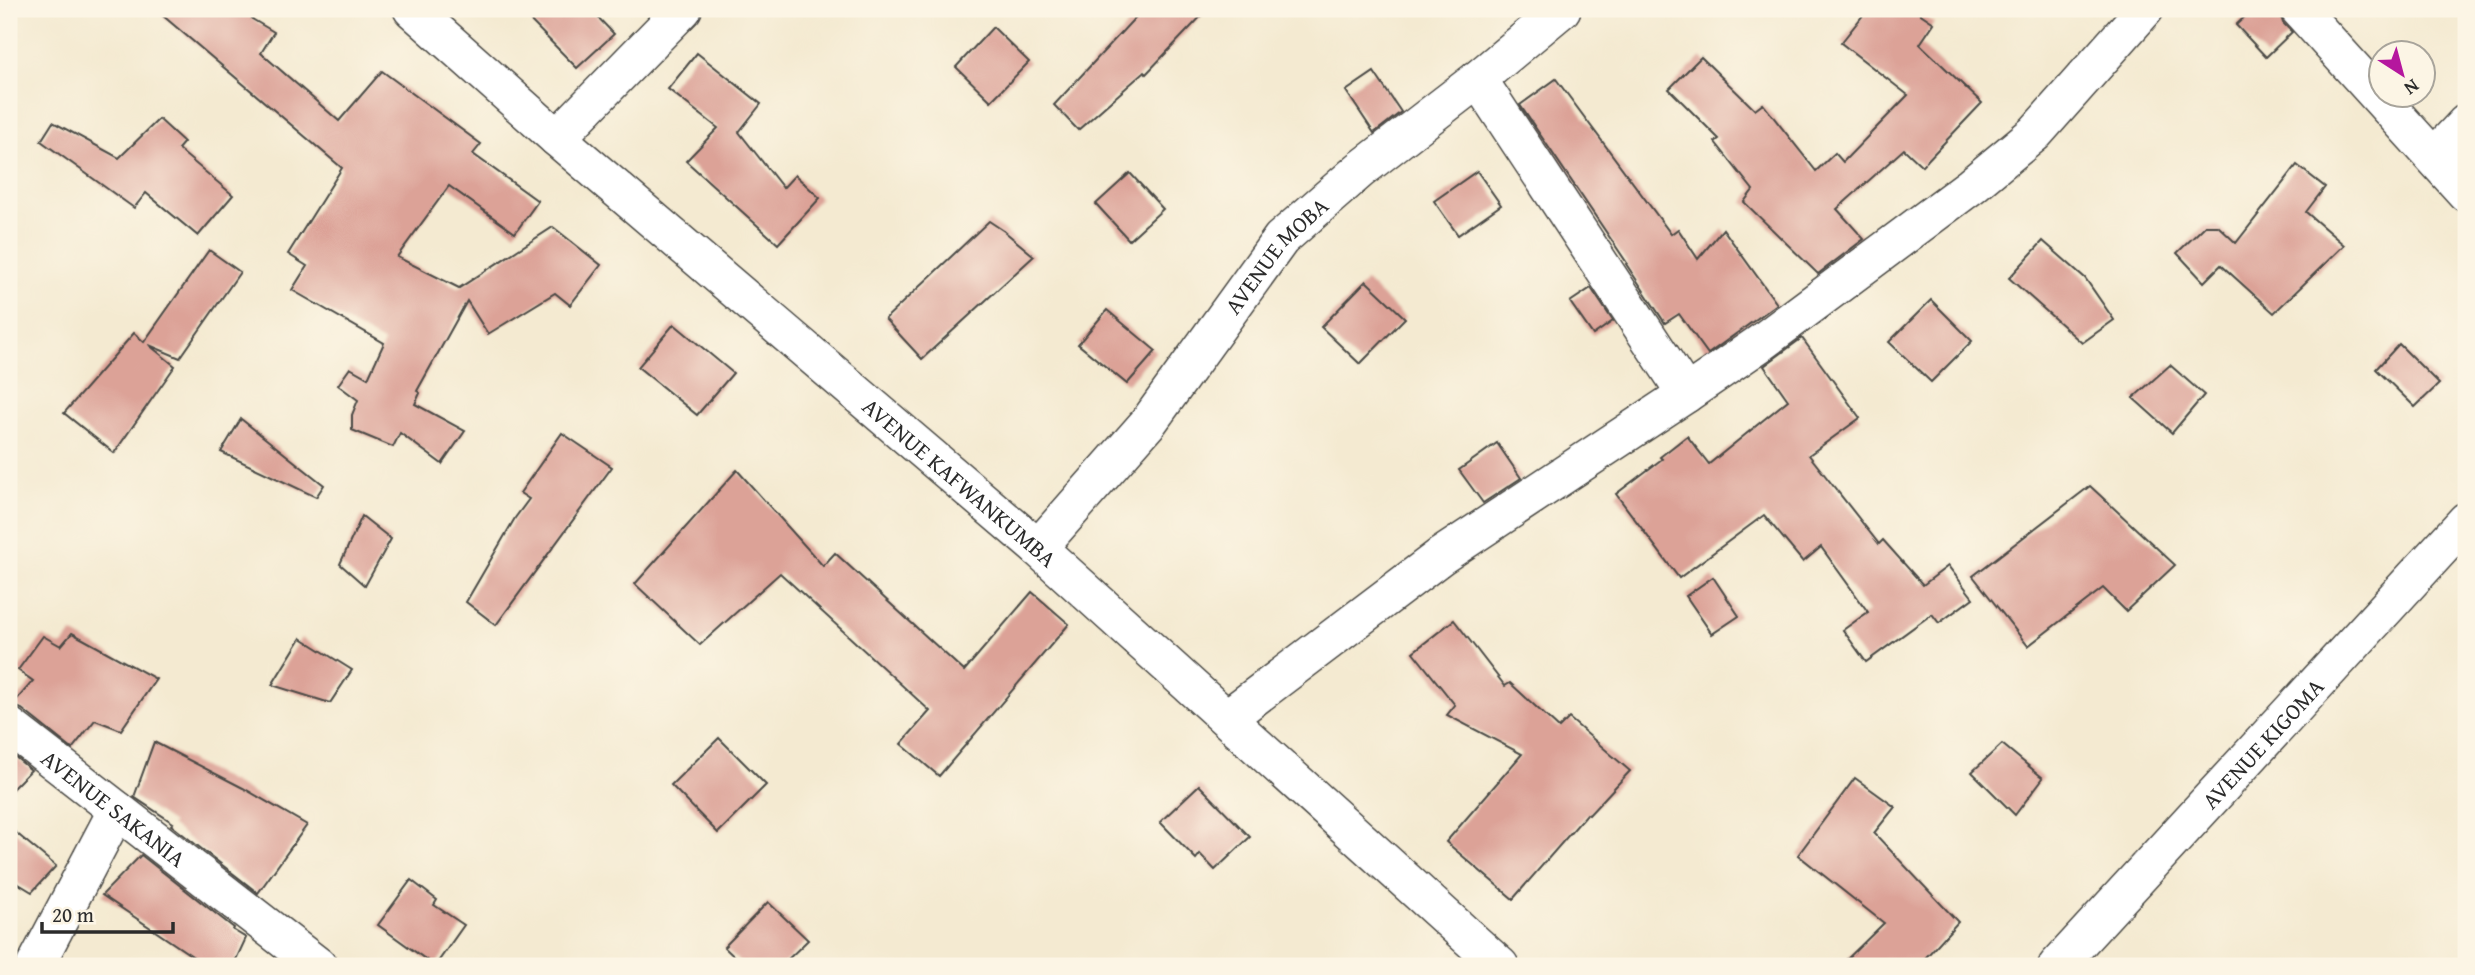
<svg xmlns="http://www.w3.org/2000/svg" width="2475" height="975" font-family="'Gentium Book Plus',serif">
	<rect width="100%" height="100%" fill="#fcf5e5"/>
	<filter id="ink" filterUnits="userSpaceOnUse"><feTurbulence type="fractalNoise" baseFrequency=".0143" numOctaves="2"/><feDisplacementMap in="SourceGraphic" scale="14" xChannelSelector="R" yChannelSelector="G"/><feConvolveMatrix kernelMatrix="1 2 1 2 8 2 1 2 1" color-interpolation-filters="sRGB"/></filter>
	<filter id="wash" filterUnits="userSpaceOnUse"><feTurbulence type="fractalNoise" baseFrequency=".00686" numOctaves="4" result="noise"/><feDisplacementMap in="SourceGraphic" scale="28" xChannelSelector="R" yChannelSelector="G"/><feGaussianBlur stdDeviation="1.57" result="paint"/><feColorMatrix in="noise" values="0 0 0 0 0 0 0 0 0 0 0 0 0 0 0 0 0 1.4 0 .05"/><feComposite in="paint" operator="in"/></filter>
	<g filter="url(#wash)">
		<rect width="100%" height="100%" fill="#f4ead1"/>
		<g id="blocks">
			<g fill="#dca297">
				<path d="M155 9H258L252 19 274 32 261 53 339 121 382 71 481 144 473 154 538 201 515 233 449 186 397 257 459 288 553 227 601 265 570 305 555 293 488 334 467 301 417 391 420 393 415 404 465 431 442 464 400 433 393 447 352 430V415L358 400 338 385 350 368 368 378 384 343 292 290 307 266 288 254 342 168Z"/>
				<path d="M519 9H590L614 34 577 68Z"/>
				<path d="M1143 9H1208L1146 74 1144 72 1078 130 1054 105Z"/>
				<path d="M1868 9H1913L1934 23 1920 44 1982 103 1922 166 1904 149 1837 209 1864 239 1818 274 1744 202 1753 190 1715 142 1719 139 1669 89 1701 57 1755 110 1763 104 1816 171 1835 153 1843 162 1908 95 1841 43Z"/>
				<path d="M2253 9H2279L2283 23 2292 32 2266 57 2236 25Z"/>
				<path d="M993 27 1029 62 991 101 956 67Z"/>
				<path d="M697 53 761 104 739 132 783 188 795 175 820 198 778 244 686 161 718 128 668 89Z"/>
				<path d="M1374 72 1401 112 1374 133 1346 91Z"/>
				<path d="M1556 79 1671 234 1678 229 1698 259 1723 229 1777 304 1708 354 1679 314 1665 323 1626 264 1627 263 1520 105Z"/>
				<path d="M159 119 184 142 178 149 233 195 198 236 146 193 134 208 41 141 53 122 119 158Z"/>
				<path d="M2297 165 2325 187 2306 212 2344 245 2274 313 2221 265 2204 282 2177 253 2205 226H2218L2236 243Z"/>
				<path d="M1477 171 1501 205 1458 235 1434 201Z"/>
				<path d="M1130 173 1163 209 1129 240 1096 204Z"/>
				<path d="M989 221 1004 231 1034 256 922 359 885 319Z"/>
				<path d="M2043 241 2085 278 2114 320 2082 343 2009 278Z"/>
				<path d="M209 250 240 272 180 358 149 345 175 366 114 453 64 413 134 333 144 342Z"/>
				<path d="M1366 281 1405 318 1360 364 1321 327Z"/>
				<path d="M1591 288 1613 321 1593 335 1570 302Z"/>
				<path d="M1931 300 1972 341 1931 382 1889 342Z"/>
				<path d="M1107 310 1156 351 1127 384 1078 344Z"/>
				<path d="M674 324 733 373 697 415 638 367Z"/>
				<path d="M1802 338 1860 418 1809 455 1879 544 1883 540 1923 585 1948 566 1973 598 1939 623 1932 614 1866 662 1843 630 1868 612 1821 547 1803 562 1764 515 1679 578 1616 494 1662 459 1660 457 1687 436 1709 464 1788 400 1764 366Z"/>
				<path d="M2399 344 2439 384 2415 407 2376 369Z"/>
				<path d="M2170 365 2204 395 2172 433 2133 398Z"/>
				<path d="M241 419 324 485 316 497 221 452Z"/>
				<path d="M562 433 612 467 496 625 466 602 515 518 529 499 520 493Z"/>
				<path d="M1497 443 1521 478 1483 503 1459 470Z"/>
				<path d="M737 470 823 566 835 553 964 671 1032 592 1069 624 939 776 901 744 930 711 780 573 700 645 635 584Z"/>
				<path d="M2090 486 2175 565 2126 611 2103 588 2028 646 1973 576Z"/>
				<path d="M362 516 391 539 365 586 340 564Z"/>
				<path d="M1713 577 1739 616 1712 634 1686 596Z"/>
				<path d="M1454 620 1505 686 1510 683 1559 728 1569 718 1630 771 1589 815 1587 814 1513 899 1446 842 1522 754 1447 715 1455 705 1413 652Z"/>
				<path d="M72 633 156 679 121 730 95 720 72 749 22 709 12 705 33 681 18 670 43 636 61 646Z"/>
				<path d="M301 638 352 670 330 703 272 685Z"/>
				<path d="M719 738 766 785 718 833 671 785Z"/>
				<path d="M154 742 243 788 307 825 258 893 171 825 173 823 134 797Z"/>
				<path d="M2002 744 2043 778 2015 815 1972 772Z"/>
				<path d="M9 752 31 770 9 792Z"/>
				<path d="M1855 778 1895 807 1874 833 1958 922 1918 966H1840L1884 923 1798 855Z"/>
				<path d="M1199 785 1250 837 1215 870 1200 854 1196 859 1160 822Z"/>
				<path d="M9 827 56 866 32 892 9 878Z"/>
				<path d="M141 855 234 928 233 930 246 938 233 966H207L102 895Z"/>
				<path d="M411 880 437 900 434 905 464 925 435 966 378 925Z"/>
				<path d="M768 902 808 940 781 966H744L724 947Z"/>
			</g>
		</g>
	</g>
	<g filter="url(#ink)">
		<use href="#blocks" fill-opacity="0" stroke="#494844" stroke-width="2"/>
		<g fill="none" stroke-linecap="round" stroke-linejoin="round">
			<defs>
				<g id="street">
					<path id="s1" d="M412 9 557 138 1038 548 1500 966"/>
					<path d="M2299 9 2466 193"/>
					<path d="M557 138 683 9"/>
					<path d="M2434 157 2466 123"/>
					<path d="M1686 394 1759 344 1971 186 2035 133 2145 9"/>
					<path id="s2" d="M1038 548 1148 423 1281 239 1360 170 1478 79 1562 9"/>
					<path d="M1227 718 1441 556 1686 394 1478 79"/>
					<path id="s3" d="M9 726 318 966"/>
					<path d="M35 966 117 810"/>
					<path id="s4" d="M2057 966 2466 521"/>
				</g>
			</defs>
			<use href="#street" stroke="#494844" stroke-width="40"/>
			<use href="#street" stroke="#fff" stroke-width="37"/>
		</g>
	</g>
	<g text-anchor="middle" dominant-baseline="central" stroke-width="5" stroke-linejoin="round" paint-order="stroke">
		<g font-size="23" fill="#2b2b2b" stroke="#fcf5e5">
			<text stroke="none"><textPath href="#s2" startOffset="378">AVENUE MOBA</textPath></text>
			<text stroke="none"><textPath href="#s1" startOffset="724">AVENUE KAFWANKUMBA</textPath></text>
			<text stroke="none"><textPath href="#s4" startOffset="303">AVENUE KIGOMA</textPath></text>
			<text stroke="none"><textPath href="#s3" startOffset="133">AVENUE SAKANIA</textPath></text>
		</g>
	</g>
	<rect width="2475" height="975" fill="none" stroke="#fcf5e5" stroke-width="35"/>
	<g transform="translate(2402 74) rotate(144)"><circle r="33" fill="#fcf5e5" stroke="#a8a49b" stroke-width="2"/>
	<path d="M0-5L12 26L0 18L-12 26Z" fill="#b5179e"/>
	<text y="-10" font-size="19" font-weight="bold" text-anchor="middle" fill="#2b2b2b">N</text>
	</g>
	<path d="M42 922v10h131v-10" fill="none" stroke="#2b2b2b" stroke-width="3.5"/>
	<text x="52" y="922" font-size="21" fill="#2b2b2b" stroke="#fcf5e5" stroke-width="5" paint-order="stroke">20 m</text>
</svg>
